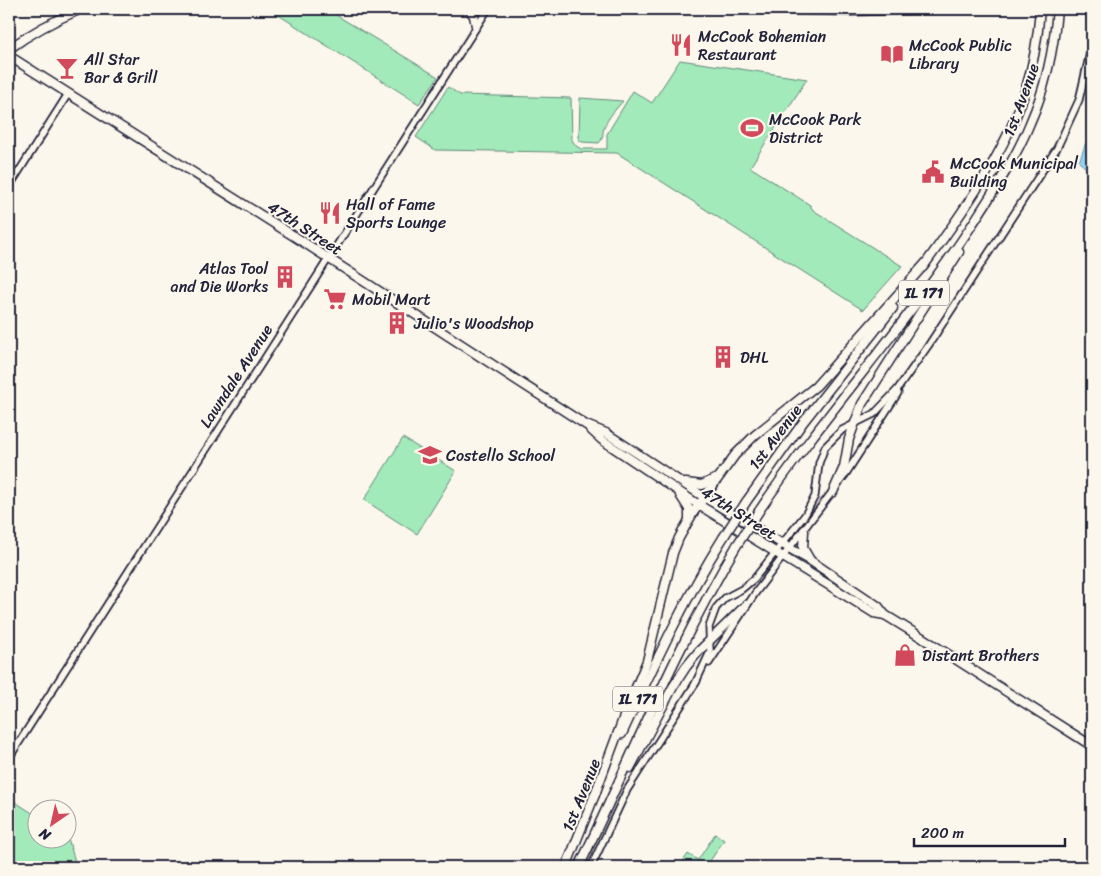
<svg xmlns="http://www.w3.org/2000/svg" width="1101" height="876" font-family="Sriracha,sans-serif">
	<rect width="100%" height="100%" fill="#fbf7ec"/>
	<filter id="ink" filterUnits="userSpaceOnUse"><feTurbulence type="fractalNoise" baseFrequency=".02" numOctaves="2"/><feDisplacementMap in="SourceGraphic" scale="10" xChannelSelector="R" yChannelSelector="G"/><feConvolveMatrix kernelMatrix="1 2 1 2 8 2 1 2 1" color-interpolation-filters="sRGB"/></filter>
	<g filter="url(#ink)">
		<g fill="#a2eab9" stroke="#62867a">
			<path d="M269 9H339L336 15 438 77 419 104Z"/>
			<path d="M680 60 807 79 750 167 810 205 813 210 902 266 863 310 617 153 435 150 416 137 448 87 460 95 571 98 572 140 576 146 581 149H607V134L633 91 652 103Z"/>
			<path d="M580 98 623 101C616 109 608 117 604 128 602 134 604 138 599 143L582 142 579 140Z"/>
			<path d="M403 438 456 471 417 534 364 500Z"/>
			<path d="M9 798 37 816 38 838H68L76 865 74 867H9Z"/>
			<path d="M715 834 724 840 706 867H679L688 854 698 860Z"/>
		</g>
		<path fill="#93d5f5" stroke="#668dab" d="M1092 133V173L1079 162 1085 145Z"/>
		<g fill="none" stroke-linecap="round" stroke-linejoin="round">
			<defs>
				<g id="minor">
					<path d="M9 187 68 94"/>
					<path d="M709 663 756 592 845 475 898 393"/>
					<path d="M695 684 710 652 709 627 716 608 725 598 742 589 754 579 805 515 815 496 819 463 825 447 842 430 874 414 897 390 928 346 1057 148 1079 100 1092 44"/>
					<path d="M9 758 488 9"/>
					<path d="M591 867 627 790 697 681"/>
				</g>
				<g id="major">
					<path d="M469 9 474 16 476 26"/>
					<path d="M757 9 851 11 925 9"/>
					<path d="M9 49C32 32 55 20 81 9"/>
					<path d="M9 56 297 238 586 425 606 433 704 497 811 561 878 606 885 615"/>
					<path d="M923 267C960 216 1004 155 1024 95 1033 67 1038 38 1040 9"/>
					<path d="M590 429 602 440 699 505 874 613 885 615 921 637 1092 746"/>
					<path d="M686 483 702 485 715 479"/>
					<path d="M833 492 844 467 849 439 862 404 959 252"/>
					<path d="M680 495 689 509V518"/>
					<path d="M746 502 804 421 893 308"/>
					<path d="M759 511C825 413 905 326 970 228 992 194 1015 160 1030 123 1046 87 1054 48 1057 9"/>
					<path d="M804 531 803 548 810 560"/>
					<path d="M622 734C653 667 684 600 723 538"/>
					<path d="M630 768 673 687 686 667 699 651 746 605"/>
					<path d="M594 797 626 711 647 661 673 553 679 538 693 513 735 455 755 435 816 386 925 264"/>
					<path d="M566 867 596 792"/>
					<path d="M579 867C631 759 675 648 737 545"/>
				</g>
			</defs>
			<use href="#minor" stroke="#22223b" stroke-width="9"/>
			<use href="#major" stroke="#22223b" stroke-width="11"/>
			<use href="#minor" stroke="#fbf7ec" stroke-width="5.5"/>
			<use href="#major" stroke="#fbf7ec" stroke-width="8"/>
			<defs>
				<g id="major-bridge">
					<path d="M723 538 746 502"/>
					<path d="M737 545 759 511"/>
				</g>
			</defs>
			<use href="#major-bridge" stroke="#22223b" stroke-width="11" stroke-linecap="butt"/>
			<use href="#major-bridge" stroke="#fbf7ec" stroke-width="8"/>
		</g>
	</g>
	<defs>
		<symbol id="restaurant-bare" viewBox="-9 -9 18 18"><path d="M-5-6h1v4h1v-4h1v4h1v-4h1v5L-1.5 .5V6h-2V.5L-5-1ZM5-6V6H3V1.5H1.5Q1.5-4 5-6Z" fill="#d1495b" stroke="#fbf7ec" stroke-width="2.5" paint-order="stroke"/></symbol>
		<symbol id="library-bare" viewBox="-9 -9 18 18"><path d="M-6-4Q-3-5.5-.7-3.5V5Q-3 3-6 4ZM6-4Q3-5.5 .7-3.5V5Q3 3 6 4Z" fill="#d1495b" stroke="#fbf7ec" stroke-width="2.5" paint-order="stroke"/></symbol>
		<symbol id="bar-bare" viewBox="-9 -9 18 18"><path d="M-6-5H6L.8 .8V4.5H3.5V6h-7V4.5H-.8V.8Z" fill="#d1495b" stroke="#fbf7ec" stroke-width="2.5" paint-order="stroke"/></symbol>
		<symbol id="stadium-bare" viewBox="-9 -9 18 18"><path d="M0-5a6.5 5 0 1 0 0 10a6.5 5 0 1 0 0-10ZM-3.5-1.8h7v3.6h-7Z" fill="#d1495b" stroke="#fbf7ec" stroke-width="2.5" paint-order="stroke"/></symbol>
		<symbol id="civic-bare" viewBox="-9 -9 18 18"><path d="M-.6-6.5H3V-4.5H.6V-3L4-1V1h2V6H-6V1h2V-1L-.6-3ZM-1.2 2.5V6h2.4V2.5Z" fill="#d1495b" stroke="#fbf7ec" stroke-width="2.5" paint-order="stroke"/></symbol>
		<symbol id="building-bare" viewBox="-9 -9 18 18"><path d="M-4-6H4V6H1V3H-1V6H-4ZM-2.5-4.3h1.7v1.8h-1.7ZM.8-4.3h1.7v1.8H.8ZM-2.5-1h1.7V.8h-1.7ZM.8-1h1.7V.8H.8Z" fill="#d1495b" stroke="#fbf7ec" stroke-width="2.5" paint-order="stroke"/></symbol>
		<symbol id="supermarket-bare" viewBox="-9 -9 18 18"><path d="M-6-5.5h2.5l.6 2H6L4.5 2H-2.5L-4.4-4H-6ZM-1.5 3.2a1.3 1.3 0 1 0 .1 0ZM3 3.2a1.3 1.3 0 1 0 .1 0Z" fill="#d1495b" stroke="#fbf7ec" stroke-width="2.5" paint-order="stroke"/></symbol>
		<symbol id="school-bare" viewBox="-9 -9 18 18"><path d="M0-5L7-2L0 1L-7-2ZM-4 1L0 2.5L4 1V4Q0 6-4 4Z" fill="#d1495b" stroke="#fbf7ec" stroke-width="2.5" paint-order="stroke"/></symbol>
		<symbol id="shop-bare" viewBox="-9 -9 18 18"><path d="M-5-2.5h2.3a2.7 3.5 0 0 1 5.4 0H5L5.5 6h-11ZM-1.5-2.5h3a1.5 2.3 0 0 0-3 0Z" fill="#d1495b" stroke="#fbf7ec" stroke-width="2.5" paint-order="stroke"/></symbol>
	</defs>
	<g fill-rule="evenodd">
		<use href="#restaurant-bare" x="665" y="29" width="32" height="32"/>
		<use href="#library-bare" x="876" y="38" width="32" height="32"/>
		<use href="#bar-bare" x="51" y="52" width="32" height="32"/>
		<use href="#stadium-bare" x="736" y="112" width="32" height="32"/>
		<use href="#civic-bare" x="917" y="156" width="32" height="32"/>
		<use href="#restaurant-bare" x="314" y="197" width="32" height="32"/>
		<use href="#building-bare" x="269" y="261" width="32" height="32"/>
		<use href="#supermarket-bare" x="319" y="283" width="32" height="32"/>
		<use href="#building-bare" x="381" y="307" width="32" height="32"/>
		<use href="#building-bare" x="707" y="341" width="32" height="32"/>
		<use href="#school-bare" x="414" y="439" width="32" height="32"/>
		<use href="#shop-bare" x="889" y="639" width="32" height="32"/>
	</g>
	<g text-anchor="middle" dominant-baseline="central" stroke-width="4" stroke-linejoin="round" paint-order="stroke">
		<g fill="#fbf7ec" stroke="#636270" stroke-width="1">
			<rect x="899" y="280.5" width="50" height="25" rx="4"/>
			<rect x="613" y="686.5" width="50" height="25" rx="4"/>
		</g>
		<g font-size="15" font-weight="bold" fill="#22223b">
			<text x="924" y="293">IL 171</text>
			<text x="638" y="699">IL 171</text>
		</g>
		<g font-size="16" fill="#22223b" stroke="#fbf7ec" text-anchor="start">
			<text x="698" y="36">McCook Bohemian<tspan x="698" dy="18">Restaurant</tspan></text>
			<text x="909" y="45">McCook Public<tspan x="909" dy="18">Library</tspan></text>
			<text x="84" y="59">All Star<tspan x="84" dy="18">Bar &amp; Grill</tspan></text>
			<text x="769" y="119">McCook Park<tspan x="769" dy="18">District</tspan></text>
			<text x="950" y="163">McCook Municipal<tspan x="950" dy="18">Building</tspan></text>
			<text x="346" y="204">Hall of Fame<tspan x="346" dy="18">Sports Lounge</tspan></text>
			<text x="268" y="268" text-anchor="end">Atlas Tool<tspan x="268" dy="18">and Die Works</tspan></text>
			<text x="352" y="299">Mobil Mart</text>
			<text x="414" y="323">Julio's Woodshop</text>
			<text x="740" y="357">DHL</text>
			<text x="446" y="455">Costello School</text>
			<text x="922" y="655">Distant Brothers</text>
		</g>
		<g font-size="16" fill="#22223b" stroke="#fbf7ec">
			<text transform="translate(1021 100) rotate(-70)">1st Avenue</text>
			<text transform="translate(305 228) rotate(33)">47th Street</text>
			<text transform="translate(236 376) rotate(-57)">Lawndale Avenue</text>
			<text transform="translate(775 437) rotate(-53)">1st Avenue</text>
			<text transform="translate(739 513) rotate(32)">47th Street</text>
			<text transform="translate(581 795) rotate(-68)">1st Avenue</text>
		</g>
	</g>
	<rect width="1101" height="876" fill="none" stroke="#fbf7ec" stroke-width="30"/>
	<rect x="15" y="15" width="1071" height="846" fill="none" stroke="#22223b" stroke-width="2" filter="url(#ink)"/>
	<g transform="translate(52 824) rotate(214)"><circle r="24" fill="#fbf7ec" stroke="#a4a2a5"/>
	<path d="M0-4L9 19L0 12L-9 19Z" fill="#d1495b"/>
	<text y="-8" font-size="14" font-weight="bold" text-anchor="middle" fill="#22223b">N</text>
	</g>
	<path d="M914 838v8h151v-8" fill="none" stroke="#22223b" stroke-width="2.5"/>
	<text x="921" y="838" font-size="15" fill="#22223b" stroke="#fbf7ec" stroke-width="4" paint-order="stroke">200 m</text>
</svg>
